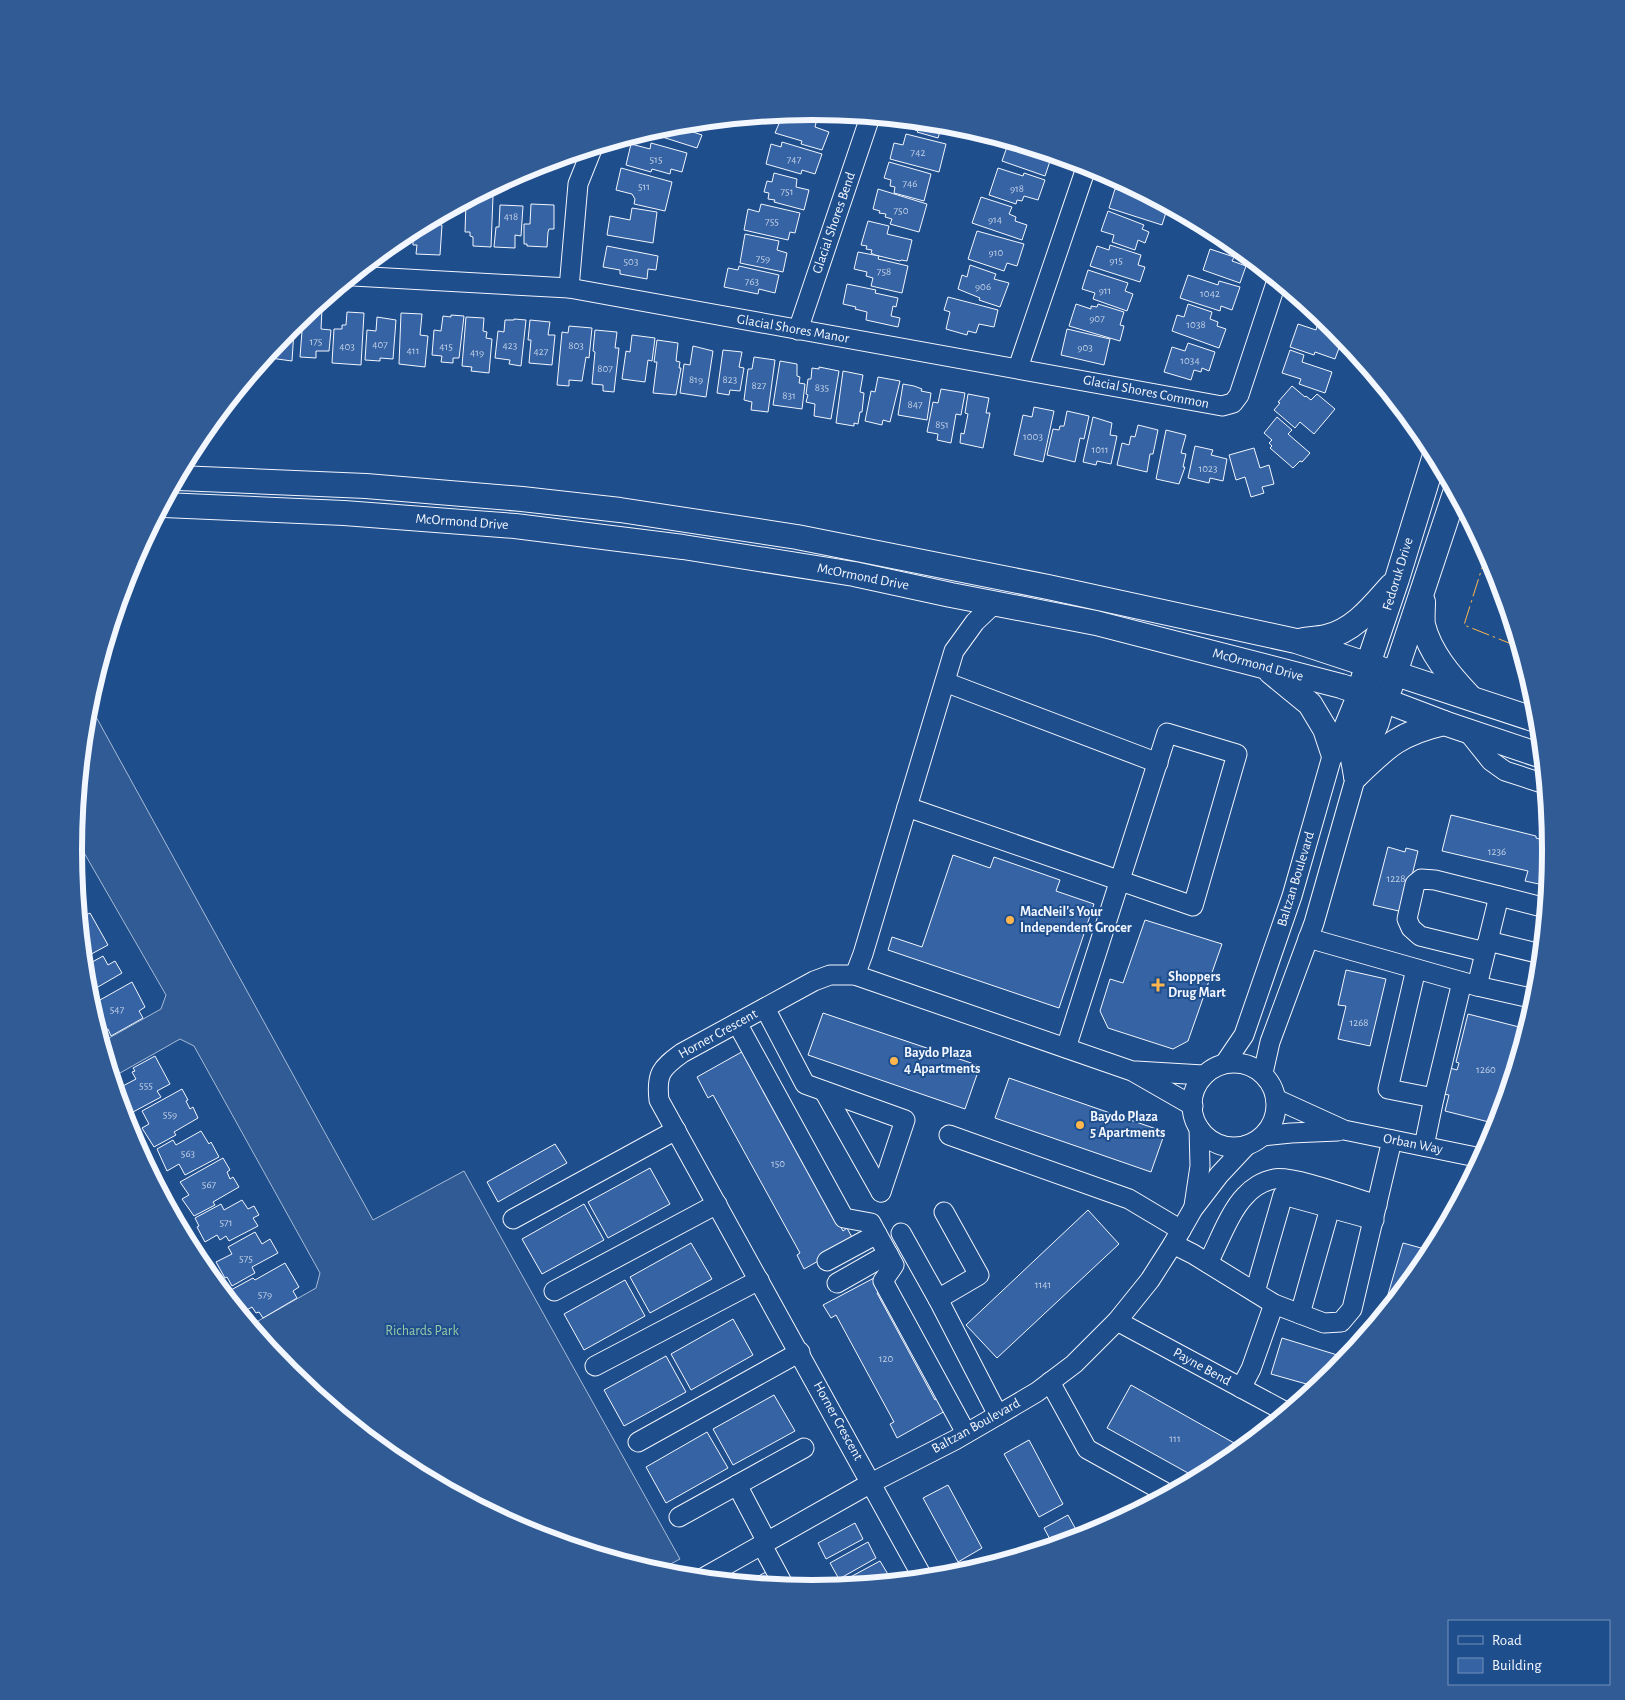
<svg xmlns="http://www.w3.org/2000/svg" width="1625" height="1700" font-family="'Alegreya Sans',sans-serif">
	<rect width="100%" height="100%" fill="#1f4e8c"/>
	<path fill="#305b95" stroke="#a8bbd7" d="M89 704 373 1220 464 1171 680 1559 657 1571 530 1532 402 1464 290 1372 251 1325 316 1288 320 1273 194 1046 180 1039 113 1077 102 1042 161 1009 166 995 75 837Z"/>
	<g fill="#3563a3" stroke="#f2f6ff">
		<path d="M807 112 814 114 812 121 816 123 815 127 829 132 822 150 801 144 802 141 775 133 783 114Z"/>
		<path d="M907 121 949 125 948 130 941 128 938 138 917 132 918 131 915 130 916 125Z"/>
		<path d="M696 123 693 132 702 135 697 148 656 135V129L669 125Z"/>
		<path d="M906 134 946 144 939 172 890 159 894 143 903 145Z"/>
		<path d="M1009 141 1034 149 1033 152 1051 158 1045 176 1002 161Z"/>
		<path d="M782 142 822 154 815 174 802 170 801 174 766 164 771 144 781 147Z"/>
		<path d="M651 143 687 153 682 172 671 169 670 174 652 169 651 172 626 165 631 144 650 149Z"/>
		<path d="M564 157 548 169 546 165 539 171 535 166Z"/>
		<path d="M889 162 931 174 924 201 894 193 895 187 890 186 891 180 884 178Z"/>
		<path d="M621 168 672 182 665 211 634 204 635 199 632 194 616 190Z"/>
		<path d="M998 168 1023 176 1024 173 1045 180 1038 200 1024 196 1022 201 1017 200 1016 204 989 195Z"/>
		<path d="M774 173 797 179 796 187 809 190 804 210 774 202 775 200 768 199 769 193 764 192 767 181 772 182Z"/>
		<path d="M878 189 927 204 919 232 890 224 892 219 885 217 886 214 879 213 880 211 873 209Z"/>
		<path d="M1115 189 1135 195 1137 190 1168 206 1162 225 1109 208Z"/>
		<path d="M478 195 493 196 491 247 473 246V237L470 236V232H465L466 202Z"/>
		<path d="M981 197 1012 207 1009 214 1016 217 1015 221 1027 225 1022 240 972 223Z"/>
		<path d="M531 204 554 205V229H549L548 232 547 247 527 246V244H524V224H530Z"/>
		<path d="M761 204 800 213 795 233 790 232 788 240 744 230 748 209 759 212Z"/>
		<path d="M500 205 523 206 521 236 515 235V248L494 247 496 227H499Z"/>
		<path d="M632 208 657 212 653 243 607 235 610 216 630 220Z"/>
		<path d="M1108 211 1144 225 1142 229 1149 232 1145 243 1138 240 1135 250 1112 242 1114 235 1101 231Z"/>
		<path d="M868 221 889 226 887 234 912 240 907 261 901 260 900 261 875 255 871 253 872 250 866 249 867 246 861 245Z"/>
		<path d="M425 224 442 225 440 255 416 254 417 245H413V240L398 239Z"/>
		<path d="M1212 230 1223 236 1242 253 1214 243 1216 238 1210 236Z"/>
		<path d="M977 231 1024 244 1017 266 1007 263 1004 271 968 259Z"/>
		<path d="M745 234 779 241 777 250 787 253 783 272 740 263Z"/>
		<path d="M1110 245 1141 255 1138 265 1145 267 1140 282 1090 266 1097 246 1109 250Z"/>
		<path d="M607 246 658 256 656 270 648 269 647 279 620 274V270L603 267Z"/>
		<path d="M1210 249 1234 257 1232 261 1246 266 1240 283 1203 270Z"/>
		<path d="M858 252 879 256 878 259 908 266 902 293 871 286 873 278 866 276 867 272 854 269Z"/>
		<path d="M970 265 996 274 994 279 1009 283 1000 307 979 300 980 298 958 289 962 275 967 277Z"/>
		<path d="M739 266 779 275 775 293 759 289 758 294 724 287 728 268 738 270Z"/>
		<path d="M1088 270 1128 283 1125 291 1133 294 1127 311 1093 299 1095 293 1082 289Z"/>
		<path d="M1188 275 1218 285 1219 281 1240 287 1232 310 1221 306 1220 311 1180 298Z"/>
		<path d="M847 284 876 290 875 293 898 298 896 307 893 306 891 316 900 318 898 327 866 320 867 312 855 309 856 307 843 304Z"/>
		<path d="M948 297 998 310 994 327 979 324 976 333 968 331 967 335 946 329 950 312 944 310Z"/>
		<path d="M1076 304 1091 309V306L1097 307 1098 304 1124 312 1120 325 1124 326 1120 341 1069 326Z"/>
		<path d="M1188 304 1212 312 1210 319 1218 322 1217 326 1226 329 1219 348 1172 331 1177 315 1184 317Z"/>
		<path d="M1310 307 1334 327 1318 321 1320 316 1308 311Z"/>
		<path d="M313 309H322L321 329 331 330 329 351H316V358L300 357 302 331H299L300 319Z"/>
		<path d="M347 312 364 313 361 365 332 363 334 329H342V325H346Z"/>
		<path d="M401 313 422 314 420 335 428 336 425 367 399 364Z"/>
		<path d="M451 315 464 316 459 358H453V363L441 362 442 356 432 355 434 330 441 331 443 316 451 317Z"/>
		<path d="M377 317 396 320 393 359 380 358V361L365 360 367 330 376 331Z"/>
		<path d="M466 317 484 318 483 331 487 332 486 338 492 339 489 373 471 371 472 367 462 366Z"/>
		<path d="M514 319 526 320 521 366 509 364 510 360 495 358 498 331 504 332 505 320H514Z"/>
		<path d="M530 320 550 322 548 335H555L552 365 529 363 531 340H528Z"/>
		<path d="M297 322V330H294L292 361 270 358V352L290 327Z"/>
		<path d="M1298 324 1316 330 1317 326 1340 334 1343 337 1335 359 1315 352 1314 355 1290 347Z"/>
		<path d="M569 326 592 328 589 358 586 357 582 381 569 380V386L557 385 562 332 568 333Z"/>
		<path d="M1067 329 1110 339 1104 365 1061 355Z"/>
		<path d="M595 330 617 332 615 348H619L614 392 603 391V385L592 384 595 352 593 351Z"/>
		<path d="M632 335 655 338 652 361 648 360 645 382 622 379 626 351 630 352Z"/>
		<path d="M657 340 678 343 676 361 680 362 679 368H681L676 395 653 393 657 362H654Z"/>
		<path d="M1188 343 1215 352 1209 371 1202 368 1201 372 1194 370 1191 380 1164 372 1172 347 1185 351Z"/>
		<path d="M693 346 713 351 706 397 680 393 684 364 690 365Z"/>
		<path d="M723 350 742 352 739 367 744 368 740 391 730 390 729 395 717 393Z"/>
		<path d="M1290 350 1304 355 1302 362 1332 372 1325 393 1299 384 1301 379 1282 373Z"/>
		<path d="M754 357 775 360 768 412 751 410 752 402 744 400 748 369H752Z"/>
		<path d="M780 361 797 364V376L800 377 799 383 805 384 802 409 773 405Z"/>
		<path d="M819 367 839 371 831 419 814 416 815 404 806 402 808 395 806 394 808 379H811L812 368 819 369Z"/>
		<path d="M843 371 863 375 860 392 864 393 862 412H860L858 424 854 423V426L836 423Z"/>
		<path d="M878 377 900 381 890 422 883 420 882 425 865 421 871 391 875 392Z"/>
		<path d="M903 384 914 386 922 389 921 391 931 393 927 420 898 415Z"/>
		<path d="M1292 386 1305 397 1306 396 1311 400 1317 394 1335 409 1314 434 1300 422 1295 428 1274 410 1280 403 1278 402Z"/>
		<path d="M941 389 965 393 961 415 956 414 951 443 937 440 938 434 927 432 933 402 938 403Z"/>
		<path d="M968 394 989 398 986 413H990L983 448 960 443 961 433 964 434 968 414 965 413Z"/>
		<path d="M1034 407 1054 411 1043 462 1014 455 1023 415 1032 417Z"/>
		<path d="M1067 411 1089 416 1084 439 1080 438 1075 462 1047 455 1053 429 1059 430 1060 426H1064Z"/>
		<path d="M1093 417 1112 423 1110 435 1117 436 1111 464 1097 461 1096 465 1083 462Z"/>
		<path d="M1277 417 1292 430 1288 434 1310 453 1302 462 1300 461 1293 468 1270 448 1272 446 1269 443 1272 440 1264 433Z"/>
		<path d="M1138 425 1158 430 1153 454H1150L1147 472 1117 465 1122 443 1129 445 1131 436 1135 437Z"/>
		<path d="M1166 430 1186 435 1181 453 1186 454 1183 467H1185L1179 484 1156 479Z"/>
		<path d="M1195 446 1213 450 1211 455 1227 459 1223 481 1210 478 1209 483 1188 478Z"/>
		<path d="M1254 448 1260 468 1269 465 1274 484 1262 487 1264 493 1251 497 1245 477 1236 480 1229 455Z"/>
		<path d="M1451 815 1536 836V838L1550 842 1551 850 1548 886 1525 881 1528 871 1442 851Z"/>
		<path d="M1388 847 1405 852 1406 848 1418 851 1403 912 1373 905Z"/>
		<path d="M953 855 990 868 994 857 1060 880 1056 891 1094 904 1059 1008 888 950 892 937 922 947Z"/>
		<path d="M90 913 108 945 84 958 80 918Z"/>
		<path d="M1145 920 1222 944 1188 1041 1173 1049 1108 1028 1100 1011 1110 979 1123 983Z"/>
		<path d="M103 956 108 965 115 961 122 973 91 991 95 998 90 1001 85 966Z"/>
		<path d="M1346 970 1386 979 1370 1046 1338 1039 1346 1006 1338 1005Z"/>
		<path d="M132 982 145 1007 139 1011 143 1018 111 1036 108 1029 103 1031 101 1026 98 1027 91 1005Z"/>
		<path d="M823 1013 980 1066 965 1109 808 1055Z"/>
		<path d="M1468 1014 1527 1029 1509 1087 1506 1086 1497 1124 1445 1111 1449 1095 1444 1094 1450 1068 1457 1070 1459 1063 1456 1062Z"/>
		<path d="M747 1049 750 1064 843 1231 847 1228 854 1241 804 1269 797 1255 800 1253 713 1095 708 1098 697 1077Z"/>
		<path d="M155 1056 170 1084 157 1091 161 1097 133 1112 121 1087 136 1079 132 1072 135 1071 133 1068Z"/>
		<path d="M1009 1078 1165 1132 1151 1172 995 1118Z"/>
		<path d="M182 1089 188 1100 186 1101 190 1109 193 1107 198 1118 174 1132 176 1135 154 1147 142 1128 149 1124 142 1111Z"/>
		<path d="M201 1131 209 1144 211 1142 219 1157 185 1175 179 1164 167 1171 157 1149 173 1140 176 1145Z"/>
		<path d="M555 1144 567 1163 498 1202 487 1182Z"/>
		<path d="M223 1158 230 1170 227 1172 230 1179 233 1177 239 1187 213 1202 215 1205 194 1216 182 1199 189 1195 180 1182Z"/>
		<path d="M650 1168 670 1204 608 1238 588 1202Z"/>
		<path d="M242 1200 248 1209 254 1206 259 1215 253 1218 258 1226 229 1241 226 1236 220 1240 217 1235 205 1242 197 1227 199 1226 195 1218 221 1204 224 1210Z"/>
		<path d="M584 1204 604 1240 542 1274 522 1239Z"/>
		<path d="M1088 1210 1119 1244 997 1358 966 1325Z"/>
		<path d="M255 1232 262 1244 270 1239 278 1253 252 1267 255 1273 232 1286 227 1277 225 1278 216 1262 232 1254 228 1247Z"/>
		<path d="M691 1243 712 1279 650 1313 630 1277Z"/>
		<path d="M1403 1243 1432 1251 1427 1261 1382 1315Z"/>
		<path d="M285 1263 299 1287 293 1291 297 1298 263 1318 259 1312 256 1313 252 1307 245 1311 231 1290 253 1278 255 1280Z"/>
		<path d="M874 1278 881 1291 877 1293 935 1400 940 1397 947 1410 897 1438 890 1424 894 1422 836 1315 831 1318 823 1305Z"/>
		<path d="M625 1280 645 1316 584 1350 564 1314Z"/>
		<path d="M733 1319 753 1355 691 1390 671 1354Z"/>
		<path d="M1282 1338 1347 1358 1335 1373 1317 1387 1271 1374Z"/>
		<path d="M666 1356 686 1392 624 1426 604 1390Z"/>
		<path d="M1131 1385 1243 1448 1223 1464 1197 1478 1107 1428Z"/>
		<path d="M774 1395 795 1431 733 1465 713 1429Z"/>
		<path d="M707 1432 728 1468 666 1503 646 1467Z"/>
		<path d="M1029 1440 1063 1504 1039 1517 1004 1454Z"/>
		<path d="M948 1485 982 1548 958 1562 923 1498Z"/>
		<path d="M1068 1515 1080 1537 1053 1545 1044 1528Z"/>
		<path d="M855 1523 863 1539 826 1559 818 1543Z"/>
		<path d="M868 1542 876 1558 839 1579 830 1563Z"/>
		<path d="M988 1558 991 1564 964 1572H963Z"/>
		<path d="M880 1561 889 1576 878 1582 846 1585 843 1581Z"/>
		<path d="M766 1572 773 1585 747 1582Z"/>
	</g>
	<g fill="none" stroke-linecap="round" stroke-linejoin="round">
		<defs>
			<g id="minor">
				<path d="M353 276 569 288 1222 406 1233 403 1239 395 1277 280"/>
				<path d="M569 288 578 184 592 149"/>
				<path d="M798 330 870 117"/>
				<path d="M1018 368 1087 165"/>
				<path d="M945 682 1158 763"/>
				<path d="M1467 731 1491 761 1505 771 1545 784"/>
				<path d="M907 807 954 651 975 622 995 603"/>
				<path d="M1499 896 1546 908"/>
				<path d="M1308 938 1477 986 1499 896 1435 880 1421 879 1415 884 1407 919 1411 928 1420 936 1485 952"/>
				<path d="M1488 941 1541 954"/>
				<path d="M1416 969 1388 1089 1434 1098 1462 982"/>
				<path d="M855 975 863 954 907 807 1193 906 1237 754 1167 733 1066 1048"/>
				<path d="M1477 986 1535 999"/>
				<path d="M765 1008 805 1084 905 1120 881 1192"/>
				<path d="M737 1023 844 1218 871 1223 894 1265 883 1281 966 1433"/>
				<circle cx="1234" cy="1105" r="42"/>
				<path d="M1225 1063 1244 1035 1292 896 1333 753 1358 692"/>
				<path d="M1136 1071 1203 1075"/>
				<path d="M1263 1073 1270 1042 1314 923 1356 776 1379 724 1386 701"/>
				<path d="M824 1091 881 1192"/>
				<path d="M1276 1099 1344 1130 1481 1158"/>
				<path d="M949 1135 1129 1199 1181 1230"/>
				<path d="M1263 1136 1291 1133 1338 1131"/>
				<path d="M1424 1146 1434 1098"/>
				<path d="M1194 1206 1200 1166 1199 1128"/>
				<path d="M513 1219 676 1130"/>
				<path d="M901 1233 938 1299 979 1275 944 1212"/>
				<path d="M1173 1244 1193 1254 1274 1304 1324 1323 1341 1322 1352 1309 1392 1140"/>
				<path d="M827 1261 877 1234"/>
				<path d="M1208 1263C1218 1244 1230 1211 1245 1196 1252 1188 1263 1181 1274 1179 1292 1175 1356 1199 1377 1205"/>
				<path d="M837 1283 888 1254"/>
				<path d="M554 1291 717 1204"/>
				<path d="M1255 1292 1283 1195 1374 1220"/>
				<path d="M938 1299 998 1415"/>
				<path d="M1300 1314 1330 1208"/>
				<path d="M1117 1321 1286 1412"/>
				<path d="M595 1366 759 1280"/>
				<path d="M1050 1382 1087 1449 1168 1494"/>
				<path d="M1241 1388 1251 1369 1274 1304"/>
				<path d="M638 1442 800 1352"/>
				<path d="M737 1485 767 1542"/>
				<path d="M679 1517 804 1448"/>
				<path d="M762 1545 784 1586"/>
				<path d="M703 1578 871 1483 955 1440 998 1415 1037 1392 1074 1364 1117 1321 1150 1280 1173 1244 1193 1209 1219 1175 1247 1145"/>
				<path d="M923 1578 659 1100C656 1074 661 1068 682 1053L814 981 830 975H855L1132 1071 1193 1106"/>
			</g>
			<g id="major">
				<path d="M178 478 366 486 522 499 620 510 797 537 1048 587 1296 641 1539 721"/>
				<path d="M164 505 344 513 515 526 683 547 854 574 951 595 1096 623 1341 686 1386 701 1444 723 1542 756"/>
				<path d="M1423 602C1423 609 1422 618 1423 625 1430 653 1450 676 1469 696"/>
				<path d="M1299 641C1308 639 1317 639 1326 637 1354 631 1373 606 1391 586"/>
				<path d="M1271 672 1310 704 1325 729 1333 753"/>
				<path d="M1363 679 1397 579 1435 455"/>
				<path d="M1390 688 1455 493"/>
				<path d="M1356 776 1351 748 1367 695 1368 679"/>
				<path d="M1356 776C1387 746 1400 733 1444 723"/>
			</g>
		</defs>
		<use href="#minor" stroke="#f2f6ff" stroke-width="21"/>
		<use href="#major" stroke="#f2f6ff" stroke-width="26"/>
		<use href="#minor" stroke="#1f4e8c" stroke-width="19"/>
		<use href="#major" stroke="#1f4e8c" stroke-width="24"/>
		<path stroke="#ffb74d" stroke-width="1" stroke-dasharray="18 4 2.5 4" stroke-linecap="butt" d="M1487 552 1464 625 1519 647"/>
	</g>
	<g fill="#ffb74d" stroke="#1f4e8c" stroke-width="2">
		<circle cx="1010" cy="920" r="5"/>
		<path d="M1155.5 977.5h5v5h5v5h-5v5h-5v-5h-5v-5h5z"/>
		<circle cx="894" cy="1061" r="5"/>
		<circle cx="1080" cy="1125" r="5"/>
	</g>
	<g text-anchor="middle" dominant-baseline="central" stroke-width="4" stroke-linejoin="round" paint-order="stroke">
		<g font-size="11" fill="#c3d1e8">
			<text x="918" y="152">742</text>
			<text x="656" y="159">515</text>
			<text x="794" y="159">747</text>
			<text x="910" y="183">746</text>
			<text x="644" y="186">511</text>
			<text x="1017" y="188">918</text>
			<text x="787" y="191">751</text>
			<text x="901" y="210">750</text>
			<text x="511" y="216">418</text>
			<text x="995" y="219">914</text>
			<text x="772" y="221">755</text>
			<text x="996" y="252">910</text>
			<text x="763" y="258">759</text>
			<text x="1116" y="260">915</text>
			<text x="631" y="261">503</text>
			<text x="884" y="271">758</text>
			<text x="752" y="281">763</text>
			<text x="983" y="286">906</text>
			<text x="1105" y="290">911</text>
			<text x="1210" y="293">1042</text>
			<text x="1097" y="318">907</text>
			<text x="1196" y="324">1038</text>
			<text x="316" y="341">175</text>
			<text x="380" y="344">407</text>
			<text x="510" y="345">423</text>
			<text x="576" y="345">803</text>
			<text x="347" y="346">403</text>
			<text x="446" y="346">415</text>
			<text x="1085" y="347">903</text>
			<text x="413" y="350">411</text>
			<text x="541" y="351">427</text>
			<text x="477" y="352">419</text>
			<text x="1190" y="360">1034</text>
			<text x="605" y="368">807</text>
			<text x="696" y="379">819</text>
			<text x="730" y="379">823</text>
			<text x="759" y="385">827</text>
			<text x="822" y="387">835</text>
			<text x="789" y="395">831</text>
			<text x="915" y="404">847</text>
			<text x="942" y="424">851</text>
			<text x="1033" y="436">1003</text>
			<text x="1100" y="449">1011</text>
			<text x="1208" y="468">1023</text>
			<text x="1497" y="851">1236</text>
			<text x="1396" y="878">1228</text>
			<text x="117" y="1009">547</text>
			<text x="1359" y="1022">1268</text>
			<text x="1486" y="1069">1260</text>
			<text x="146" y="1085">555</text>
			<text x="170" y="1114">559</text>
			<text x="188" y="1153">563</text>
			<text x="778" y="1163">150</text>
			<text x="209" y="1184">567</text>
			<text x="226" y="1222">571</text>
			<text x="246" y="1258">575</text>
			<text x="1043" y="1284">1141</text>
			<text x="265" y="1294">579</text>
			<text x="886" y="1358">120</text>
			<text x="1175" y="1438">111</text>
		</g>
		<g font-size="14" fill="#f2f6ff" stroke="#1f4e8c">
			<text transform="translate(834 223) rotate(-71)">Glacial Shores Bend</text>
			<text transform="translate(793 329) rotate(10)">Glacial Shores Manor</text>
			<text transform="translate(1146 392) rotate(11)">Glacial Shores Common</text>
			<text transform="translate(462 522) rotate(4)">McOrmond Drive</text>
			<text transform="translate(1398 574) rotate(-73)">Fedoruk Drive</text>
			<text transform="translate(863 577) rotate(11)">McOrmond Drive</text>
			<text transform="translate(1258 665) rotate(15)">McOrmond Drive</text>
			<text transform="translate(1296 879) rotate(-73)">Baltzan Boulevard</text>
			<text transform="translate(718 1034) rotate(-29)">Horner Crescent</text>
			<text transform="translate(1413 1144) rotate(11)">Orban Way</text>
			<text transform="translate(1202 1367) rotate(29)">Payne Bend</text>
			<text transform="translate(838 1421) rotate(61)">Horner Crescent</text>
			<text transform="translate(976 1426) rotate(-29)">Baltzan Boulevard</text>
		</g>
		<g font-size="14" font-weight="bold" fill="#f2f6ff" stroke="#1f4e8c" text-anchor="start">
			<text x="1020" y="912">MacNeil's Your<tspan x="1020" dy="16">Independent Grocer</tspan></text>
			<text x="1168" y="977">Shoppers<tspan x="1168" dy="16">Drug Mart</tspan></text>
			<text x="904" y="1053">Baydo Plaza<tspan x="904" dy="16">4 Apartments</tspan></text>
			<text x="1090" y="1117">Baydo Plaza<tspan x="1090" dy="16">5 Apartments</tspan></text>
		</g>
		<g font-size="14" fill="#97c8a6" stroke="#1f4e8c">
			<text x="422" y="1331">Richards Park</text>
		</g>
	</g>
	<path d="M0 0H1625V1700H0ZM82 850a730 730 0 1 1 1460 0a730 730 0 1 1-1460 0Z" fill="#305b95" fill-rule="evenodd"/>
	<path fill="none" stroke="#f2f6ff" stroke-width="6" d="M82 850a730 730 0 1 1 1460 0a730 730 0 1 1-1460 0Z"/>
	<rect x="1448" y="1620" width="162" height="65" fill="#1f4e8c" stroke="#7391ba"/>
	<rect x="1458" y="1636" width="25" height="8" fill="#1f4e8c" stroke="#7391ba"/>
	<text x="1492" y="1645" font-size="15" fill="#f2f6ff">Road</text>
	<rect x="1458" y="1658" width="25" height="15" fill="#3563a3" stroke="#7391ba"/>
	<text x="1492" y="1670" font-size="15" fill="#f2f6ff">Building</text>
</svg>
